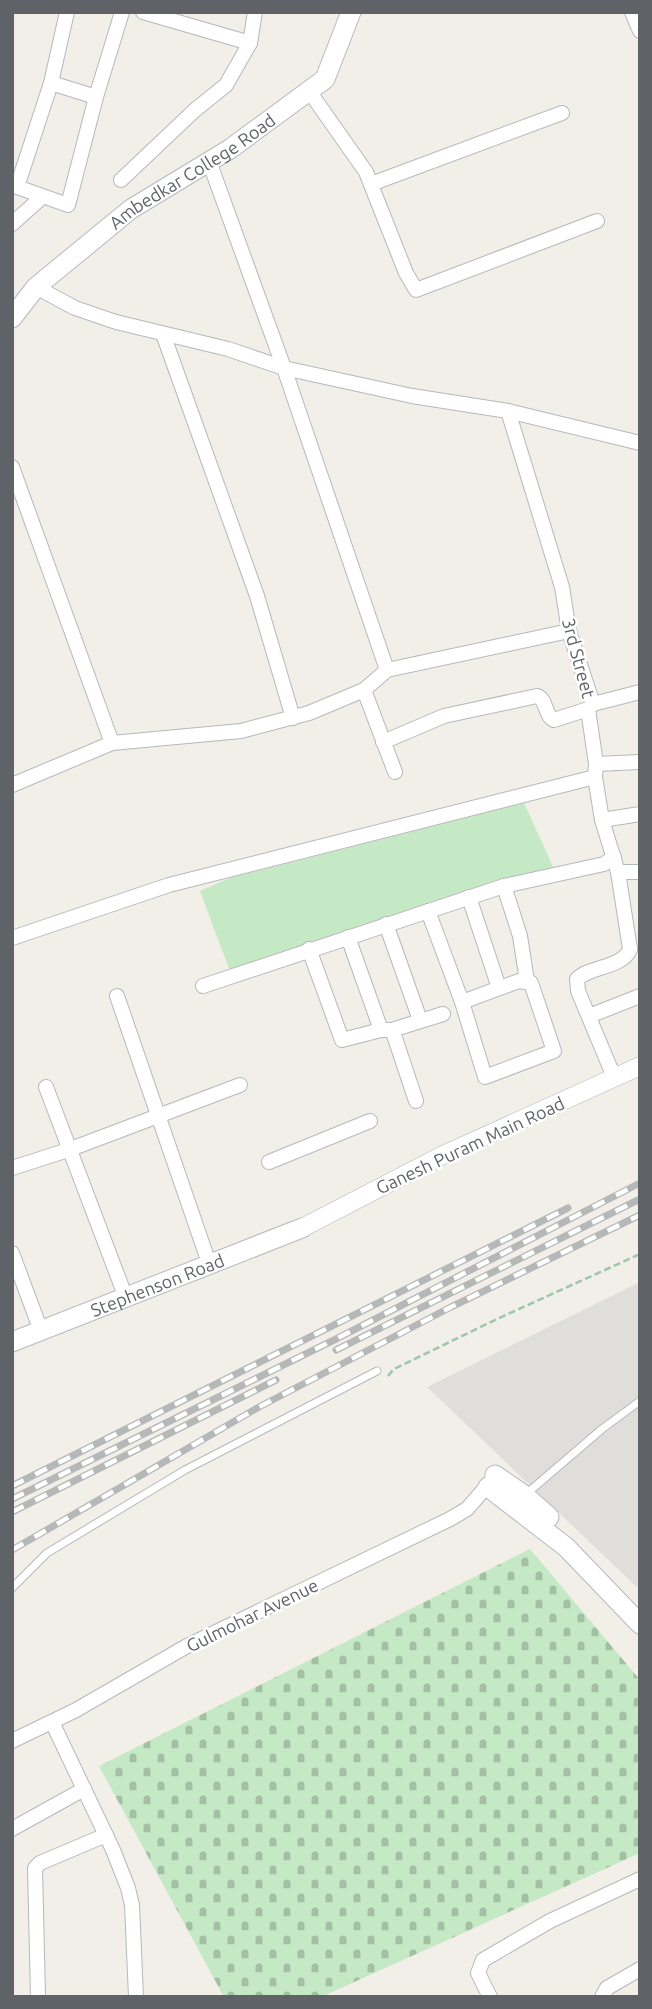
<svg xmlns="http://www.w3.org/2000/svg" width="652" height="2009" font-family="Ubuntu,sans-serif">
	<defs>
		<pattern id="cemetery-stones" width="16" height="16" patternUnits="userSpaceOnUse" patternTransform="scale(1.75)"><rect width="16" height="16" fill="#c5e8c5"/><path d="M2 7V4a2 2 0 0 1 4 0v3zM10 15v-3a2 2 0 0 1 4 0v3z" fill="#a3c0a4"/></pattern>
	</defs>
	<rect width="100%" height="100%" fill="#f1efe8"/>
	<path fill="#e0deda" d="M640 1282V1590L427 1387Z"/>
	<path fill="url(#cemetery-stones)" d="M530 1549 640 1680V1853L321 1997H224L99 1766Z"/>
	<path fill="#c5e8c5" d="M524 803 554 869 230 971 200 891 230 878Z"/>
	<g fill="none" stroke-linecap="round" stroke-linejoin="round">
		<defs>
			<g id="service">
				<path d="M525 1495 602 1429 640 1401"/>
				<path d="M12 1588 47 1553 185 1470 377 1371"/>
			</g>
			<g id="minor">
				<path d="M67 12 51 83 17 187 68 205 96 97 122 12"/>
				<path d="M143 12 250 43 255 12"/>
				<path d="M632 12 640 31"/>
				<path d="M51 83 96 97"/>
				<path d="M309 91 366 172 406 273 416 290 597 221"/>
				<path d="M209 161 284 368 387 670"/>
				<path d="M121 180 195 110 226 85 250 43"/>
				<path d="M371 184 562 113"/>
				<path d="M12 224 42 197"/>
				<path d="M36 287 75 308 116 322 228 349 284 368 412 396 508 411 640 443"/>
				<path d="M163 334 257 596 293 718"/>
				<path d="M508 411 562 587 569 631 593 704 588 709 596 764 595 777 602 820 618 872 630 949"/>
				<path d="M12 467 112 743"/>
				<path d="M364 690 395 772"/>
				<path d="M593 704 640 692"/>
				<path d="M383 742 444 716 537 696C547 699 544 715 554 720L588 709"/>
				<path d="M596 764 640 762"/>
				<path d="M12 785 112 743 241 731 309 713 364 690 387 670 569 631"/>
				<path d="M602 820 640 814"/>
				<path d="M618 872H640"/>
				<path d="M504 886 520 936 527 981"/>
				<path d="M469 897 499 988"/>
				<path d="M428 911 462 1002"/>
				<path d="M386 924 420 1020"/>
				<path d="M348 937 381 1030"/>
				<path d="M12 938 169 885 595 777"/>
				<path d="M309 949 342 1040 381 1030H394"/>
				<path d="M519 981 531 983 554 1051 485 1077 462 1002Z"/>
				<path d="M203 986 504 886 604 864 614 857"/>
				<path d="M117 996 210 1266"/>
				<path d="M589 1016 640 996"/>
				<path d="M614 1077 578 991 577 979C590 966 623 968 630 949"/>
				<path d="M46 1087 126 1298"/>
				<path d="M416 1101 393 1032 395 1029 443 1014"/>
				<path d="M269 1162 370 1121"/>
				<path d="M12 1168 68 1150 240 1085"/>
				<path d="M12 1253 41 1331"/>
				<path d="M52 1722 113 1850 128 1888 132 1905 136 1997"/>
				<path d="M12 1741 76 1710 187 1646 450 1519 467 1509 493 1479"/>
				<path d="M12 1829 84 1789"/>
				<path d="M38 1997 35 1868 40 1863 106 1835"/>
				<path d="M490 1997 478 1973 483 1960 550 1921 640 1879"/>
				<path d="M602 1997 607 1988 640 1969"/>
			</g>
			<path id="tertiary" d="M302 1228 441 1156 640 1066"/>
			<g id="secondary">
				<path id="s1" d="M12 318 36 287 131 209 230 149 325 79 351 12"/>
				<path id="s2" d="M12 1342 302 1228"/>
				<path d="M495 1475 524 1495 549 1517"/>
				<path d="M488 1487 566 1547 640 1624"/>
			</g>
		</defs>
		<use href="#service" stroke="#b5b8bc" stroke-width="9"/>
		<use href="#minor" stroke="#b5b8bc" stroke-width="16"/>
		<use href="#tertiary" stroke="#b5b8bc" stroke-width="19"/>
		<use href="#secondary" stroke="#b6babf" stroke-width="21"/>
		<path stroke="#9cc7a9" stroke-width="2.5" stroke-dasharray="7 3.5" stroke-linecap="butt" d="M388 1376 394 1369 497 1319 640 1254"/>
		<use href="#service" stroke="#fff" stroke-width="7"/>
		<use href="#minor" stroke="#fff" stroke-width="14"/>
		<use href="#tertiary" stroke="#fff" stroke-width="18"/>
		<use href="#secondary" stroke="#fff" stroke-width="19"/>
		<defs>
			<g id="rail">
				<path d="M336 1350 640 1199"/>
				<path d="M12 1486 568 1208"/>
				<path d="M12 1499 336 1339 640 1183"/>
				<path d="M12 1512 276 1380"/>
				<path d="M12 1550 259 1407 451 1307 640 1215"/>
			</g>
		</defs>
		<use href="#rail" stroke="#b6b7b8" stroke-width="7"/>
		<use href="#rail" stroke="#fff" stroke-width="4.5" stroke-dasharray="13" stroke-linecap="butt"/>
	</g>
	<g text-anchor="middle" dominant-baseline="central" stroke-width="5" stroke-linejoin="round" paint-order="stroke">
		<g font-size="18" fill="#5f6368" stroke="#fff">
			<text stroke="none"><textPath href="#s1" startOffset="234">Ambedkar College Road</textPath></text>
			<text transform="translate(579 658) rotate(75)">3rd Street</text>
			<text transform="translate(470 1145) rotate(-25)">Ganesh Puram Main Road</text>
			<text stroke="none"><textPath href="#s2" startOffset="156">Stephenson Road</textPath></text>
			<text transform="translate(252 1615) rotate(-26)">Gulmohar Avenue</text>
		</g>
	</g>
	<rect width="652" height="2009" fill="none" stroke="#5f6368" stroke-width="28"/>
</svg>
